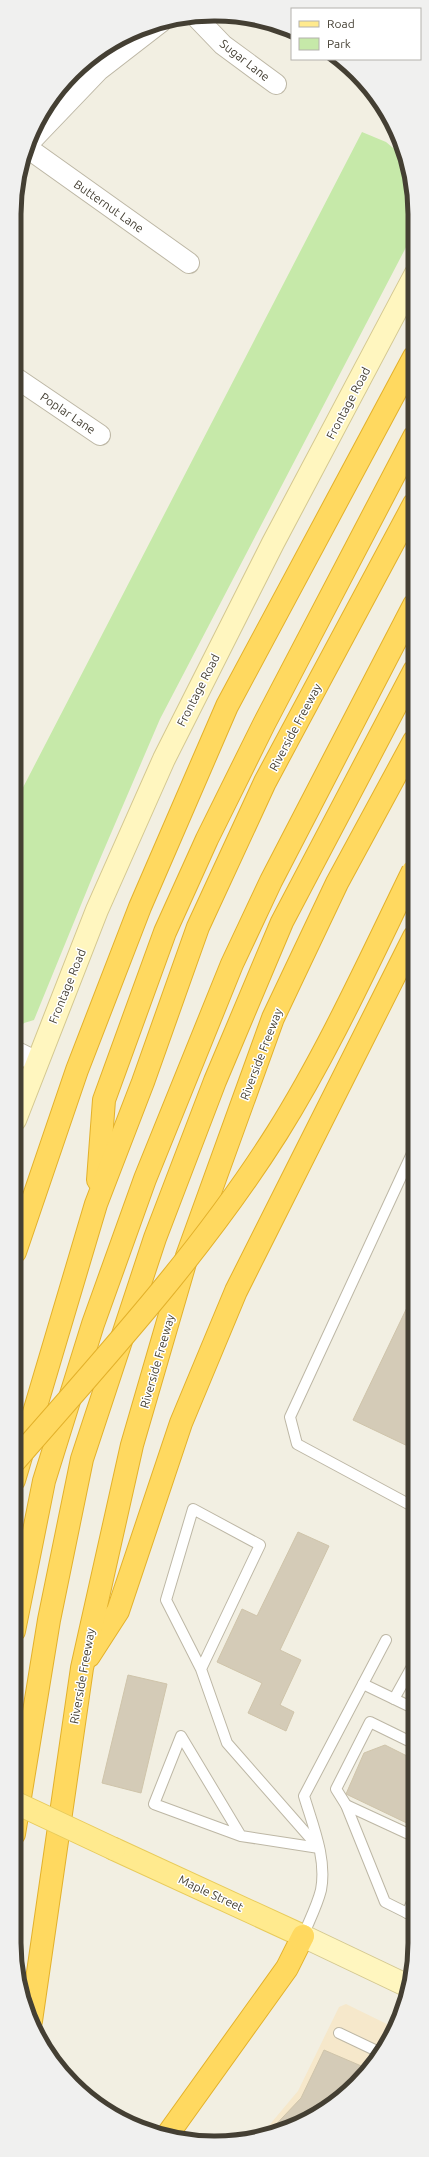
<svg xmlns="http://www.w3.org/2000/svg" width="429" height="2157" font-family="Ubuntu,sans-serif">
	<rect width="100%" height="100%" fill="#f2efe2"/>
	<path fill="#f6e8cb" d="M346 2004 395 2028 394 2031 347 2093 279 2132 261 2135 298 2091 339 2007Z"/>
	<path fill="#c6e9a9" d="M362 132 386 142 404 157 415 201V230L160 719 94 873 34 1020 24 1023 19 1029 15 1027V803Z"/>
	<g fill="#d4cbb7" stroke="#cfc4aa">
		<path d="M414 1293V1449L353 1420Z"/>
		<path d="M298 1532 329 1546 280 1650 301 1660 280 1705 294 1712 286 1731 248 1713 262 1683 217 1662 242 1609 257 1616Z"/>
		<path d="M128 1675 167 1684 141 1793 102 1783Z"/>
		<path d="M385 1745 413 1759V1826L346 1794 364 1753Z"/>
		<path d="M324 2050 366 2068 347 2093 279 2132 267 2134 301 2098Z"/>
	</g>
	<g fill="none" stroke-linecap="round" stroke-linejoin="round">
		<defs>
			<g id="lane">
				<path d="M414 1050V1041"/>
				<path d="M414 1507 297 1444 290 1417 414 1149"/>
				<path d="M201 1669 260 1545 193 1509 166 1600 201 1669 227 1743 319 1848"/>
				<path d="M363 1684 413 1708"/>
				<path d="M394 1699 414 1663"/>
				<path d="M346 1805 413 1836"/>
				<path d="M241 1836 181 1736 154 1804 241 1836 319 1848"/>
				<path d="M407 1913 413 1900"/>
				<path d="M413 1916 385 1902 346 1805 336 1789 370 1722 413 1743"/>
				<path d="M303 1936C309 1921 317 1906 321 1890 327 1859 313 1826 304 1796L386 1640"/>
				<path d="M339 2033 379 2052"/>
			</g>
			<g id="street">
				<path d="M198 19 223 45 276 84"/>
				<path d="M32 140 99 70 161 22"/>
				<path d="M29 149 189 263"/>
				<path d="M16 378 100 435"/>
				<path d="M15 1051 37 1062"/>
			</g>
			<g id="secondary">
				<path d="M15 1120 97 910 164 759 273 543 415 275"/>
				<path d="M303 1936 408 1986"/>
			</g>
			<path id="primary" d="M114 1849 303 1936"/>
			<g id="highway">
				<path d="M98 1180 104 1100 165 932 207 839 264 724 414 437"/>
				<path d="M15 1252 77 1070 140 907 227 706 414 357"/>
				<path d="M14 1480 96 1204 143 1082 198 927 265 782 414 504"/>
				<path d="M14 1631 44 1481 93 1324 145 1179 232 964 271 881 414 605"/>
				<path d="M89 1656 118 1611 181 1423 236 1291 414 937"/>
				<path d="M14 1834 49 1620 82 1459 155 1238 215 1081 282 922 414 671"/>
				<path d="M31 2021 82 1668 132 1445 187 1256 273 1018 337 883 414 741"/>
				<path d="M168 2134 287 1968 303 1936"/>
			</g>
		</defs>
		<use href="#lane" stroke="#bdb7a5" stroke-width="12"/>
		<use href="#street" stroke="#bdb7a5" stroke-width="22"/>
		<use href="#secondary" stroke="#d4c890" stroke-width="24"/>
		<use href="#primary" stroke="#e8cb5b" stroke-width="24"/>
		<use href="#highway" stroke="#e3b12b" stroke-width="24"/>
		<use href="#lane" stroke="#fff" stroke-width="10"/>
		<use href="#street" stroke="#fff" stroke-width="20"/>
		<use href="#secondary" stroke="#fff6bf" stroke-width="22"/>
		<use href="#primary" stroke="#ffea8e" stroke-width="22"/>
		<use href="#highway" stroke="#ffd960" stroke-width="22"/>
		<defs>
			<path id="primary-bridge" d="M14 1802 114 1849"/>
			<path id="highway-bridge" d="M14 1462C106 1356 202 1252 277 1133 329 1050 370 959 413 871"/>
		</defs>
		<use href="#primary-bridge" stroke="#e8cb5b" stroke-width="24" stroke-linecap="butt"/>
		<use href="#highway-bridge" stroke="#e3b12b" stroke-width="24" stroke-linecap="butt"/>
		<use href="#primary-bridge" stroke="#ffea8e" stroke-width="22"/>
		<use href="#highway-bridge" stroke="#ffd960" stroke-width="22"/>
	</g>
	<g text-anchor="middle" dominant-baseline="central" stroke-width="3" stroke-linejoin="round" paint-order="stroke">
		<g font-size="12" fill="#443f33" stroke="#fff">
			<text transform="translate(245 60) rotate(38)">Sugar Lane</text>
			<text transform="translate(109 206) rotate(35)">Butternut Lane</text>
			<text transform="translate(348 403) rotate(-62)">Frontage Road</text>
			<text transform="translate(68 413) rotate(34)">Poplar Lane</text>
			<text transform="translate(198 690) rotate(-63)">Frontage Road</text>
			<text transform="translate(295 727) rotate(-62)">Riverside Freeway</text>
			<text transform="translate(67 986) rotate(-68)">Frontage Road</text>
			<text transform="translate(261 1054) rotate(-69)">Riverside Freeway</text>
			<text transform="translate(157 1361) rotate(-74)">Riverside Freeway</text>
			<text transform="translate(82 1676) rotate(-80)">Riverside Freeway</text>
			<text transform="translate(211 1893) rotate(25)">Maple Street</text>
		</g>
	</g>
	<path d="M0 0H429V2157H0ZM214 21H215A193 193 0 0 1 408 214V1943A193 193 0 0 1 215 2136H214A193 193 0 0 1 21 1943V214A193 193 0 0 1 214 21Z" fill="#f0f0ef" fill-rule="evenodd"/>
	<path fill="none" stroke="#443f33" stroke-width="5" d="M214 21H215A193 193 0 0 1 408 214V1943A193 193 0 0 1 215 2136H214A193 193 0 0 1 21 1943V214A193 193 0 0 1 214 21Z"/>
	<rect x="291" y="8" width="130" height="52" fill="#ffffff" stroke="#b4b2ad"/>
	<rect x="299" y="21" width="20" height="6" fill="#ffea8e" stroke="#b4b2ad"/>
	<text x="327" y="28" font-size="12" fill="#443f33">Road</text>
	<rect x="299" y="38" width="20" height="12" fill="#c6e9a9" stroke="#b4b2ad"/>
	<text x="327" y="48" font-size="12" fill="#443f33">Park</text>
</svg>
